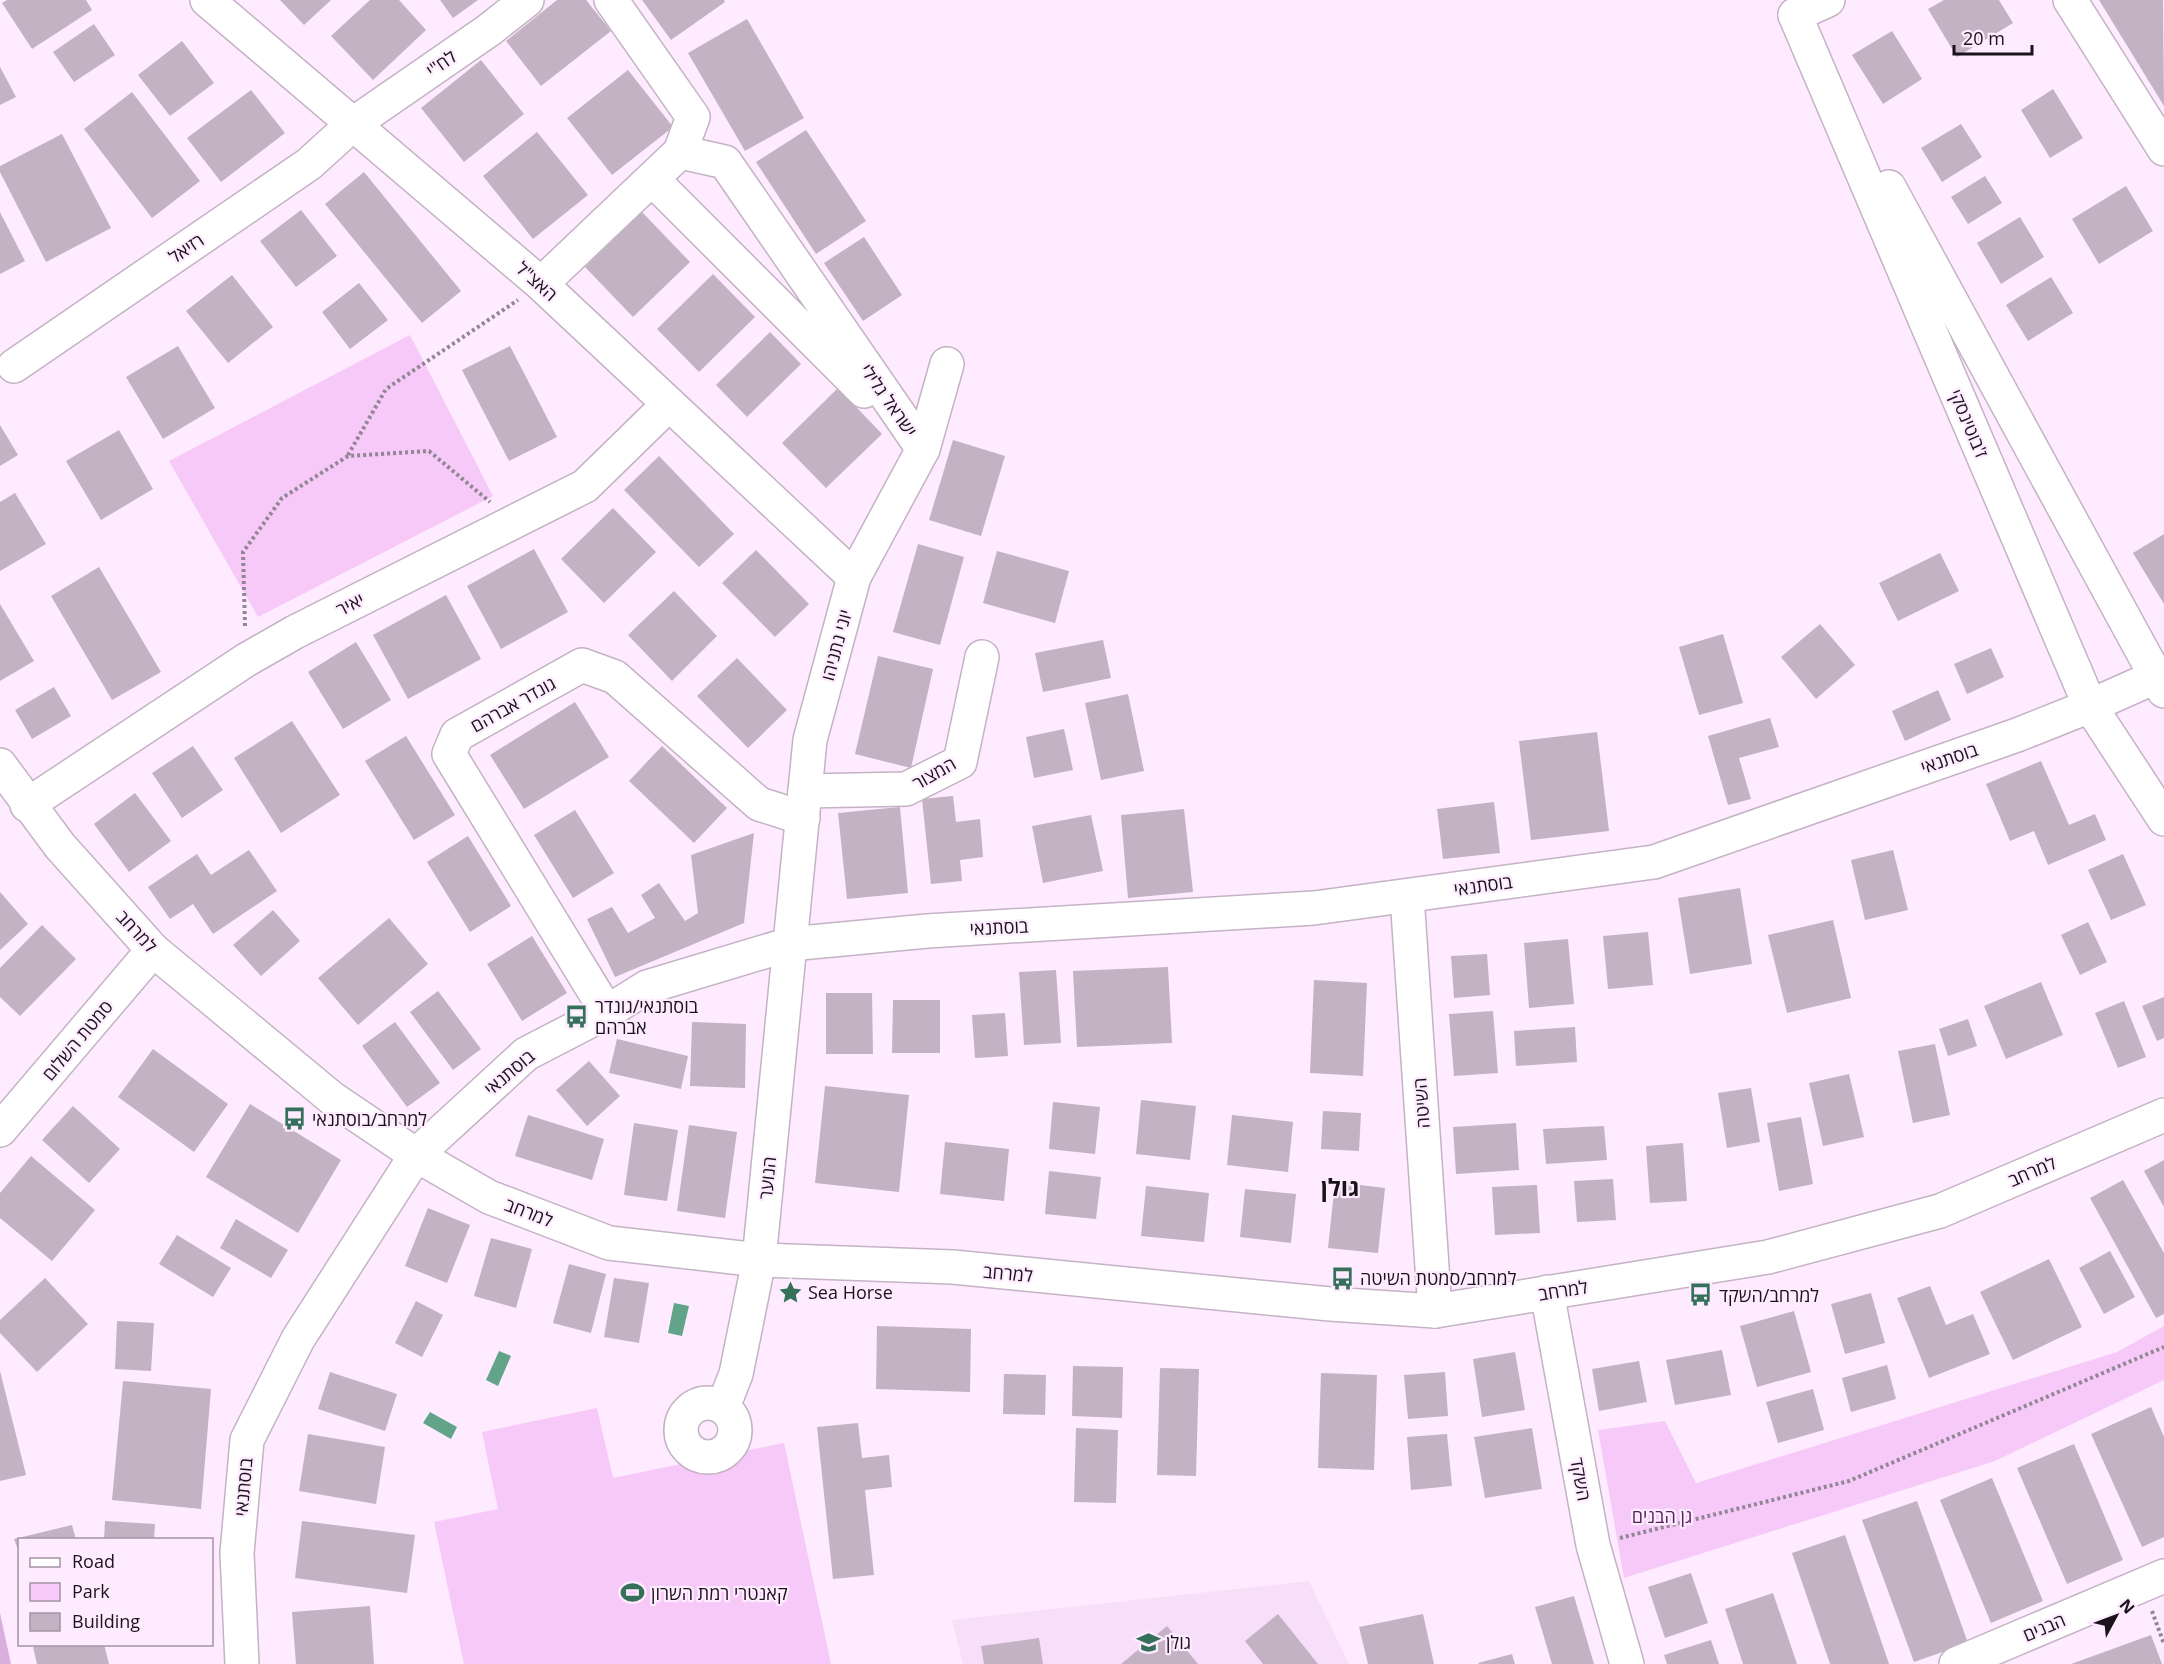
<svg xmlns="http://www.w3.org/2000/svg" width="2164" height="1664" font-family="'Open Sans',Heebo,sans-serif">
	<rect width="100%" height="100%" fill="#feebff"/>
	<path fill="#f8dff9" d="M1309 1581 1349 1664H963L952 1620Z"/>
	<g fill="#f6c9f8">
		<path d="M410 335 493 496 258 617 169 461Z"/>
		<path d="M2164 1326V1380L1995 1461 1624 1578 1598 1430 1665 1421 1696 1483 2117 1352Z"/>
		<path d="M597 1408 613 1478 784 1443 831 1664H464L434 1522 498 1509 482 1432Z"/>
	</g>
	<path fill="#dbafdd" d="M0 1613 11 1664H0Z"/>
	<g fill="#61a489">
		<path d="M674 1303 689 1306 682 1336 668 1333Z"/>
		<path d="M499 1351 511 1356 498 1386 486 1380Z"/>
		<path d="M430 1412 457 1427 451 1439 423 1423Z"/>
	</g>
	<g fill="#c3b1c4">
		<path d="M7 0H86L92 10 32 49 2 3Z"/>
		<path d="M280 0H331L304 25Z"/>
		<path d="M370 0H399L426 30 373 80 331 36Z"/>
		<path d="M440 0H478L453 18Z"/>
		<path d="M557 0H586L611 31 541 86 506 41Z"/>
		<path d="M642 0H724L725 2 671 40Z"/>
		<path d="M1944 0H1999L2013 23 1957 57 1928 9Z"/>
		<path d="M2099 0H2163L2164 106Z"/>
		<path d="M747 19 804 118 745 151 688 53Z"/>
		<path d="M94 24 115 55 74 82 53 52Z"/>
		<path d="M1892 31 1922 79 1883 104 1852 55Z"/>
		<path d="M182 41 214 83 170 116 138 75Z"/>
		<path d="M481 60 524 114 464 162 421 108Z"/>
		<path d="M0 67 16 97 0 105Z"/>
		<path d="M628 70 673 127 612 175 567 118Z"/>
		<path d="M2053 89 2083 138 2050 158 2021 110Z"/>
		<path d="M251 90 285 133 221 182 187 138Z"/>
		<path d="M132 92 200 181 152 218 84 129Z"/>
		<path d="M1961 124 1982 157 1942 182 1921 148Z"/>
		<path d="M806 130 866 221 816 254 756 162Z"/>
		<path d="M537 132 588 195 533 239 483 176Z"/>
		<path d="M62 134 111 228 46 262 0 172V166Z"/>
		<path d="M364 172 461 291 422 323 325 204Z"/>
		<path d="M1985 176 2002 203 1968 224 1951 197Z"/>
		<path d="M2126 186 2153 231 2099 264 2072 219Z"/>
		<path d="M301 210 337 256 296 287 260 241Z"/>
		<path d="M0 212 25 261 0 274Z"/>
		<path d="M642 212 690 262 633 317 585 267Z"/>
		<path d="M2020 217 2044 257 2001 284 1977 243Z"/>
		<path d="M864 237 902 295 863 321 824 263Z"/>
		<path d="M713 274 755 317 699 372 657 329Z"/>
		<path d="M232 275 273 327 228 363 186 311Z"/>
		<path d="M2051 277 2073 313 2028 341 2006 305Z"/>
		<path d="M359 283 388 320 350 349 322 312Z"/>
		<path d="M770 332 801 364 747 417 716 385Z"/>
		<path d="M178 346 215 408 163 439 126 377Z"/>
		<path d="M510 346 557 437 509 461 462 370Z"/>
		<path d="M838 388 882 434 826 488 782 443Z"/>
		<path d="M0 425 18 455 0 466Z"/>
		<path d="M119 430 153 489 101 520 66 461Z"/>
		<path d="M953 440 1005 456 981 536 929 520Z"/>
		<path d="M659 456 734 534 699 567 624 490Z"/>
		<path d="M15 493 46 544 0 571V502Z"/>
		<path d="M613 508 656 552 604 603 561 559Z"/>
		<path d="M2164 534V604L2133 553Z"/>
		<path d="M918 544 964 557 940 645 893 632Z"/>
		<path d="M534 549 568 612 501 649 467 586Z"/>
		<path d="M756 550 809 604 775 637 722 583Z"/>
		<path d="M997 551 1069 571 1055 623 983 603Z"/>
		<path d="M1940 553 1959 591 1898 621 1879 583Z"/>
		<path d="M99 567 161 672 112 700 51 596Z"/>
		<path d="M674 591 717 636 672 681 628 635Z"/>
		<path d="M446 595 481 659 408 699 373 635Z"/>
		<path d="M0 604 34 661 0 681Z"/>
		<path d="M1820 624 1855 665 1816 699 1781 657Z"/>
		<path d="M1723 634 1743 703 1699 715 1679 647Z"/>
		<path d="M1103 640 1111 678 1043 692 1035 653Z"/>
		<path d="M356 642 391 700 343 729 308 672Z"/>
		<path d="M1991 648 2004 677 1967 694 1954 664Z"/>
		<path d="M878 656 933 669 911 768 855 754Z"/>
		<path d="M737 658 787 710 748 748 697 696Z"/>
		<path d="M54 687 71 716 32 739 15 710Z"/>
		<path d="M1938 690 1951 720 1905 741 1892 711Z"/>
		<path d="M1128 694 1144 771 1101 780 1085 703Z"/>
		<path d="M575 702 609 757 524 809 490 755Z"/>
		<path d="M1770 718 1779 747 1739 758 1751 799 1728 805 1708 736Z"/>
		<path d="M292 721 340 795 281 833 234 758Z"/>
		<path d="M1064 729 1073 770 1034 778 1026 737Z"/>
		<path d="M1597 732 1609 831 1531 840 1519 741Z"/>
		<path d="M406 736 455 815 414 840 365 761Z"/>
		<path d="M193 746 223 790 182 818 152 773Z"/>
		<path d="M662 746 727 808 694 843 629 781Z"/>
		<path d="M2041 761 2069 825 2095 814 2106 840 2048 865 2034 831 2010 841 1986 784Z"/>
		<path d="M135 793 171 841 129 872 94 824Z"/>
		<path d="M953 796 956 822 980 819 983 857 960 860 962 881 931 884 922 799Z"/>
		<path d="M1494 802 1500 853 1443 859 1437 809Z"/>
		<path d="M900 807 908 893 847 899 838 813Z"/>
		<path d="M1184 809 1193 892 1128 898 1121 815Z"/>
		<path d="M575 810 614 873 573 898 534 835Z"/>
		<path d="M1091 815 1103 871 1043 883 1032 826Z"/>
		<path d="M754 833 744 923 615 977 587 919 612 907 628 933 655 918 641 895 659 883 685 921 698 913 691 855Z"/>
		<path d="M468 836 511 906 470 932 427 862Z"/>
		<path d="M249 850 277 891 213 934 193 904 170 919 148 887 197 854 211 875Z"/>
		<path d="M1893 850 1908 910 1865 920 1851 860Z"/>
		<path d="M2123 854 2146 905 2111 920 2088 870Z"/>
		<path d="M1740 888 1752 964 1690 974 1678 898Z"/>
		<path d="M0 892 28 924 0 950Z"/>
		<path d="M273 910 300 941 261 976 233 945Z"/>
		<path d="M389 918 428 964 358 1025 318 978Z"/>
		<path d="M1833 920 1851 998 1787 1013 1768 935Z"/>
		<path d="M2088 922 2107 962 2080 975 2061 935Z"/>
		<path d="M42 925 76 959 20 1016 0 997V968Z"/>
		<path d="M1648 932 1653 985 1608 989 1603 936Z"/>
		<path d="M532 936 567 993 522 1021 487 964Z"/>
		<path d="M1568 939 1574 1004 1529 1008 1524 943Z"/>
		<path d="M1487 954 1490 995 1454 998 1451 956Z"/>
		<path d="M1168 967 1172 1043 1077 1047 1073 971Z"/>
		<path d="M1056 970 1061 1043 1024 1045 1019 972Z"/>
		<path d="M1314 980 1367 983 1363 1076 1310 1073Z"/>
		<path d="M2041 982 2063 1035 2006 1059 1984 1006Z"/>
		<path d="M438 991 481 1049 453 1070 410 1012Z"/>
		<path d="M826 993H872L873 1054H826Z"/>
		<path d="M2164 997V1038L2157 1041 2142 1006Z"/>
		<path d="M893 1000H940V1053H892Z"/>
		<path d="M2124 1001 2146 1057 2118 1068 2095 1013Z"/>
		<path d="M1493 1011 1498 1073 1454 1076 1449 1014Z"/>
		<path d="M1005 1013 1008 1056 975 1058 972 1015Z"/>
		<path d="M1968 1019 1977 1046 1948 1056 1939 1029Z"/>
		<path d="M395 1022 440 1083 407 1107 362 1046Z"/>
		<path d="M692 1022 746 1024 745 1088 690 1086Z"/>
		<path d="M1575 1027 1577 1062 1516 1066 1514 1031Z"/>
		<path d="M617 1039 688 1056 681 1089 609 1073Z"/>
		<path d="M1935 1044 1950 1115 1913 1123 1898 1051Z"/>
		<path d="M153 1049 228 1104 194 1152 118 1097Z"/>
		<path d="M589 1061 620 1096 587 1126 556 1090Z"/>
		<path d="M1849 1074 1864 1137 1823 1146 1809 1083Z"/>
		<path d="M825 1086 909 1095 899 1192 815 1183Z"/>
		<path d="M1751 1088 1760 1142 1727 1148 1718 1093Z"/>
		<path d="M1141 1100 1196 1106 1190 1160 1136 1154Z"/>
		<path d="M1053 1102 1100 1107 1095 1154 1049 1149Z"/>
		<path d="M250 1104 341 1160 298 1233 206 1177Z"/>
		<path d="M73 1106 120 1149 89 1183 42 1140Z"/>
		<path d="M1323 1111 1361 1113 1359 1151 1321 1149Z"/>
		<path d="M528 1115 604 1139 592 1180 515 1156Z"/>
		<path d="M1232 1115 1293 1122 1288 1172 1227 1165Z"/>
		<path d="M1801 1117 1813 1184 1779 1191 1767 1123Z"/>
		<path d="M634 1123 678 1130 667 1201 624 1195Z"/>
		<path d="M1516 1123 1519 1170 1456 1174 1453 1127Z"/>
		<path d="M689 1125 737 1132 725 1218 677 1211Z"/>
		<path d="M1604 1126 1607 1160 1546 1164 1543 1129Z"/>
		<path d="M945 1142 1009 1149 1004 1201 940 1194Z"/>
		<path d="M1683 1143 1687 1201 1650 1203 1646 1146Z"/>
		<path d="M31 1156 95 1210 52 1261 0 1218V1193Z"/>
		<path d="M2164 1160V1207L2144 1171Z"/>
		<path d="M1049 1171 1101 1177 1096 1219 1045 1214Z"/>
		<path d="M1613 1179 1616 1220 1577 1222 1574 1181Z"/>
		<path d="M2123 1180 2164 1253V1314L2156 1318 2090 1198Z"/>
		<path d="M1335 1182 1385 1188 1378 1253 1328 1248Z"/>
		<path d="M1537 1185 1540 1233 1495 1235 1492 1187Z"/>
		<path d="M1146 1186 1209 1193 1204 1242 1141 1236Z"/>
		<path d="M1245 1189 1296 1194 1291 1243 1240 1237Z"/>
		<path d="M428 1208 470 1225 447 1283 405 1266Z"/>
		<path d="M236 1219 288 1250 271 1278 220 1248Z"/>
		<path d="M177 1235 231 1268 213 1297 159 1264Z"/>
		<path d="M491 1238 532 1249 516 1308 474 1296Z"/>
		<path d="M2110 1251 2135 1297 2104 1314 2079 1268Z"/>
		<path d="M2049 1259 2082 1327 2013 1360 1980 1292Z"/>
		<path d="M569 1264 606 1274 591 1333 553 1323Z"/>
		<path d="M45 1278 88 1324 37 1372 0 1333V1320Z"/>
		<path d="M614 1278 649 1283 639 1343 604 1337Z"/>
		<path d="M1930 1286 1946 1325 1973 1314 1990 1354 1929 1378 1897 1298Z"/>
		<path d="M1871 1293 1885 1343 1845 1354 1831 1304Z"/>
		<path d="M416 1301 443 1315 422 1357 395 1343Z"/>
		<path d="M1794 1311 1811 1372 1757 1387 1740 1326Z"/>
		<path d="M117 1321 154 1323 151 1371 115 1369Z"/>
		<path d="M877 1326 971 1329 970 1392 876 1389Z"/>
		<path d="M1722 1350 1731 1395 1675 1405 1666 1360Z"/>
		<path d="M1515 1352 1525 1410 1482 1417 1473 1359Z"/>
		<path d="M1639 1361 1647 1402 1599 1411 1592 1369Z"/>
		<path d="M1887 1365 1896 1399 1851 1412 1842 1378Z"/>
		<path d="M1073 1366 1123 1367 1122 1418 1072 1416Z"/>
		<path d="M1160 1368 1199 1369 1196 1476 1157 1475Z"/>
		<path d="M0 1371 26 1475 0 1481Z"/>
		<path d="M330 1372 397 1394 385 1431 318 1409Z"/>
		<path d="M1445 1372 1448 1416 1408 1419 1404 1375Z"/>
		<path d="M1321 1373 1377 1375 1374 1470 1318 1468Z"/>
		<path d="M1004 1374 1046 1375 1045 1415 1003 1414Z"/>
		<path d="M123 1381 211 1389 201 1509 112 1500Z"/>
		<path d="M1813 1389 1824 1430 1778 1443 1766 1402Z"/>
		<path d="M2151 1407 2164 1437V1537L2142 1547 2091 1434Z"/>
		<path d="M858 1423 862 1458 889 1455 892 1487 865 1490 874 1575 833 1579 817 1427Z"/>
		<path d="M1076 1428 1118 1430 1116 1503 1074 1502Z"/>
		<path d="M1532 1428 1542 1489 1485 1498 1474 1437Z"/>
		<path d="M308 1434 385 1447 376 1504 299 1491Z"/>
		<path d="M1447 1434 1452 1486 1411 1490 1407 1437Z"/>
		<path d="M2074 1444 2123 1560 2067 1584 2017 1468Z"/>
		<path d="M1992 1478 2043 1601 1991 1623 1940 1500Z"/>
		<path d="M1917 1501 1968 1643 1914 1662 1862 1520Z"/>
		<path d="M105 1521 155 1524 154 1540H104Z"/>
		<path d="M302 1521 415 1535 407 1593 295 1578Z"/>
		<path d="M72 1525 76 1540H20L19 1552 14 1539Z"/>
		<path d="M1845 1535 1889 1664H1830L1792 1553Z"/>
		<path d="M1691 1573 1708 1623 1665 1638 1648 1587Z"/>
		<path d="M1773 1593 1797 1664H1743L1725 1609Z"/>
		<path d="M1574 1596 1594 1664H1552L1535 1607Z"/>
		<path d="M370 1606 374 1664H296L292 1612Z"/>
		<path d="M1278 1614 1318 1664H1263L1245 1641Z"/>
		<path d="M1423 1614 1434 1664H1368L1359 1627Z"/>
		<path d="M1167 1626 1198 1664H1121Z"/>
		<path d="M2151 1635 2162 1664H2071Z"/>
		<path d="M1039 1638 1043 1664H984L981 1646Z"/>
		<path d="M1711 1640 1719 1664H1667L1664 1655Z"/>
		<path d="M42 1644H104L109 1664H37L33 1647Z"/>
		<path d="M1512 1654 1515 1664H1479L1478 1663Z"/>
	</g>
	<g fill="none" stroke-linecap="round" stroke-linejoin="round">
		<defs>
			<g id="minor">
				<path d="M207 0 541 284 854 577"/>
				<path d="M2070 0 2164 149"/>
				<path d="M1795 15 2090 706 2164 819"/>
				<path d="M1795 15 1828 0"/>
				<path d="M680 152 725 162 923 449"/>
				<path d="M652 179 864 391"/>
				<path d="M1889 187 2164 691"/>
				<path d="M541 284 680 152 693 117 611 0"/>
				<path d="M14 366 309 164 353 124 489 30 527 0"/>
				<path d="M0 765 60 846 153 950 333 1099 416 1155 489 1197 609 1243 759 1260 953 1267 1330 1304 1435 1311 1768 1257 1940 1211 2164 1115"/>
				<path d="M805 791 906 789 960 762 982 657"/>
				<path d="M27 805 246 660 295 632 585 486 669 404"/>
				<path d="M1407 896 1435 1311"/>
				<path d="M607 1012 449 754 457 735 582 665 615 677 759 804 803 818"/>
				<path d="M0 1130 153 950"/>
				<path d="M1547 1292 1593 1545 1627 1664"/>
				<circle cx="708" cy="1430" r="27"/>
				<path d="M723 1407 736 1374 759 1260 810 740 854 577 923 449 947 364"/>
				<path d="M242 1664 237 1553 247 1440 298 1339 416 1155 526 1054 607 1012 647 987 790 944 927 931 1314 908 1654 862 2017 735 2090 706 2164 673"/>
				<path d="M1956 1664 2164 1576"/>
			</g>
		</defs>
		<use href="#minor" stroke="#c4b2c5" stroke-width="36"/>
		<g stroke="#938694" stroke-width="4" stroke-dasharray="3 3" stroke-linecap="butt">
			<path d="M348 455 386 389 518 300"/>
			<path d="M245 626 243 552 282 498 348 456 429 451 490 502"/>
			<path d="M1620 1538 1849 1481 2164 1347"/>
			<path d="M2152 1611 2164 1644"/>
		</g>
		<use href="#minor" stroke="#fff" stroke-width="33"/>
	</g>
	<defs>
		<symbol id="bus-bare" viewBox="-9 -9 18 18"><path d="M-5-6H5V4H4V6H2V4H-2V6H-4V4H-5ZM-3.5-4V0h7V-4ZM-3.5 1.2v1.5H-2V1.2ZM2 1.2v1.5H3.5V1.2Z" fill="#35705a" stroke="#feebff" stroke-width="2.5" paint-order="stroke"/></symbol>
		<symbol id="sight-bare" viewBox="-9 -9 18 18"><path d="M0-6L1.8-2.2L6-1.7L2.9 1.2L3.7 5.4L0 3.3L-3.7 5.4L-2.9 1.2L-6-1.7L-1.8-2.2Z" fill="#35705a" stroke="#feebff" stroke-width="2.5" paint-order="stroke"/></symbol>
		<symbol id="stadium-bare" viewBox="-9 -9 18 18"><path d="M0-5a6.5 5 0 1 0 0 10a6.5 5 0 1 0 0-10ZM-3.5-1.8h7v3.6h-7Z" fill="#35705a" stroke="#feebff" stroke-width="2.5" paint-order="stroke"/></symbol>
		<symbol id="school-bare" viewBox="-9 -9 18 18"><path d="M0-5L7-2L0 1L-7-2ZM-4 1L0 2.5L4 1V4Q0 6-4 4Z" fill="#35705a" stroke="#feebff" stroke-width="2.5" paint-order="stroke"/></symbol>
	</defs>
	<g fill-rule="evenodd">
		<use href="#bus-bare" x="560" y="1000" width="33" height="33"/>
		<use href="#bus-bare" x="278" y="1102" width="33" height="33"/>
		<use href="#bus-bare" x="1326" y="1262" width="33" height="33"/>
		<use href="#sight-bare" x="774" y="1276" width="33" height="33"/>
		<use href="#bus-bare" x="1684" y="1278" width="33" height="33"/>
		<use href="#stadium-bare" x="616" y="1576" width="33" height="33"/>
		<use href="#school-bare" x="1132" y="1626" width="33" height="33"/>
	</g>
	<g text-anchor="middle" dominant-baseline="central" stroke-width="4.5" stroke-linejoin="round" paint-order="stroke">
		<g font-size="18" fill="#19131a" stroke="#feebff">
			<text transform="translate(441 63) rotate(-35)">לח"י</text>
			<text transform="translate(186 248) rotate(-34)">רזיאל</text>
			<text transform="translate(537 281) rotate(42)">האצ"ל</text>
			<text transform="translate(889 400) rotate(55)">ישראל גלילי</text>
			<text transform="translate(1969 423) rotate(67)">ז'בוטינסקי</text>
			<text transform="translate(350 604) rotate(-27)">יאיר</text>
			<text transform="translate(836 645) rotate(-75)">יוני נתניהו</text>
			<text transform="translate(513 704) rotate(-29)">גונדר אברהם</text>
			<text transform="translate(1949 758) rotate(-19)">בוסתנאי</text>
			<text transform="translate(934 773) rotate(-30)">המצור</text>
			<text transform="translate(1483 885) rotate(-8)">בוסתנאי</text>
			<text transform="translate(999 927) rotate(-3)">בוסתנאי</text>
			<text transform="translate(137 931) rotate(47)">למרחב</text>
			<text transform="translate(77 1040) rotate(-50)">סמטת השלום</text>
			<text transform="translate(509 1072) rotate(-40)">בוסתנאי</text>
			<text transform="translate(1421 1103) rotate(-94)">השיטה</text>
			<text transform="translate(2032 1171) rotate(-23)">למרחב</text>
			<text transform="translate(767 1178) rotate(-84)">הנוער</text>
			<text transform="translate(529 1212) rotate(21)">למרחב</text>
			<text transform="translate(1008 1273) rotate(5)">למרחב</text>
			<text transform="translate(1563 1290) rotate(-9)">למרחב</text>
			<text transform="translate(1581 1479) rotate(80)">השקד</text>
			<text transform="translate(243 1487) rotate(-85)">בוסתנאי</text>
			<text transform="translate(2044 1627) rotate(-23)">הבנים</text>
		</g>
		<g font-size="18" fill="#19131a" stroke="#feebff" text-anchor="start">
			<text x="595" y="1006">בוסתנאי/גונדר<tspan x="595" dy="21">אברהם</tspan></text>
			<text x="312" y="1119">למרחב/בוסתנאי</text>
			<text x="1360" y="1278">למרחב/סמטת השיטה</text>
			<text x="808" y="1292">Sea Horse</text>
			<text x="1719" y="1295">למרחב/השקד</text>
			<text x="651" y="1593">קאנטרי רמת השרון</text>
			<text x="1166" y="1642">גולן</text>
		</g>
		<g font-size="18" fill="#57235b" stroke="#feebff">
			<text x="1662" y="1516">גן הבנים</text>
		</g>
		<g font-size="24" font-weight="bold" fill="#19131a" stroke="#feebff">
			<text x="1340" y="1186">גולן</text>
		</g>
	</g>
	<rect x="18" y="1538" width="195" height="108" fill="#feebff" stroke="#a295a3" stroke-width="1.5"/>
	<rect x="30" y="1558" width="30" height="9" fill="#ffffff" stroke="#a295a3" stroke-width="1.5"/>
	<text x="72" y="1568" font-size="18" fill="#19131a">Road</text>
	<rect x="30" y="1583" width="30" height="18" fill="#f6c9f8" stroke="#a295a3" stroke-width="1.5"/>
	<text x="72" y="1598" font-size="18" fill="#19131a">Park</text>
	<rect x="30" y="1613" width="30" height="18" fill="#c3b1c4" stroke="#a295a3" stroke-width="1.5"/>
	<text x="72" y="1628" font-size="18" fill="#19131a">Building</text>
	<g transform="translate(2116 1616) rotate(49)" stroke="#feebff" stroke-width="4.5" paint-order="stroke">
	<path d="M0-4.5L10 22L0 15L-10 22Z" fill="#19131a"/>
	<text y="-9" font-size="16" font-weight="bold" text-anchor="middle" fill="#19131a">N</text>
	</g>
	<path d="M1954 45v9h78v-9" fill="none" stroke="#19131a" stroke-width="3"/>
	<text x="1963" y="45" font-size="18" fill="#19131a" stroke="#feebff" stroke-width="4.5" paint-order="stroke">20 m</text>
</svg>
